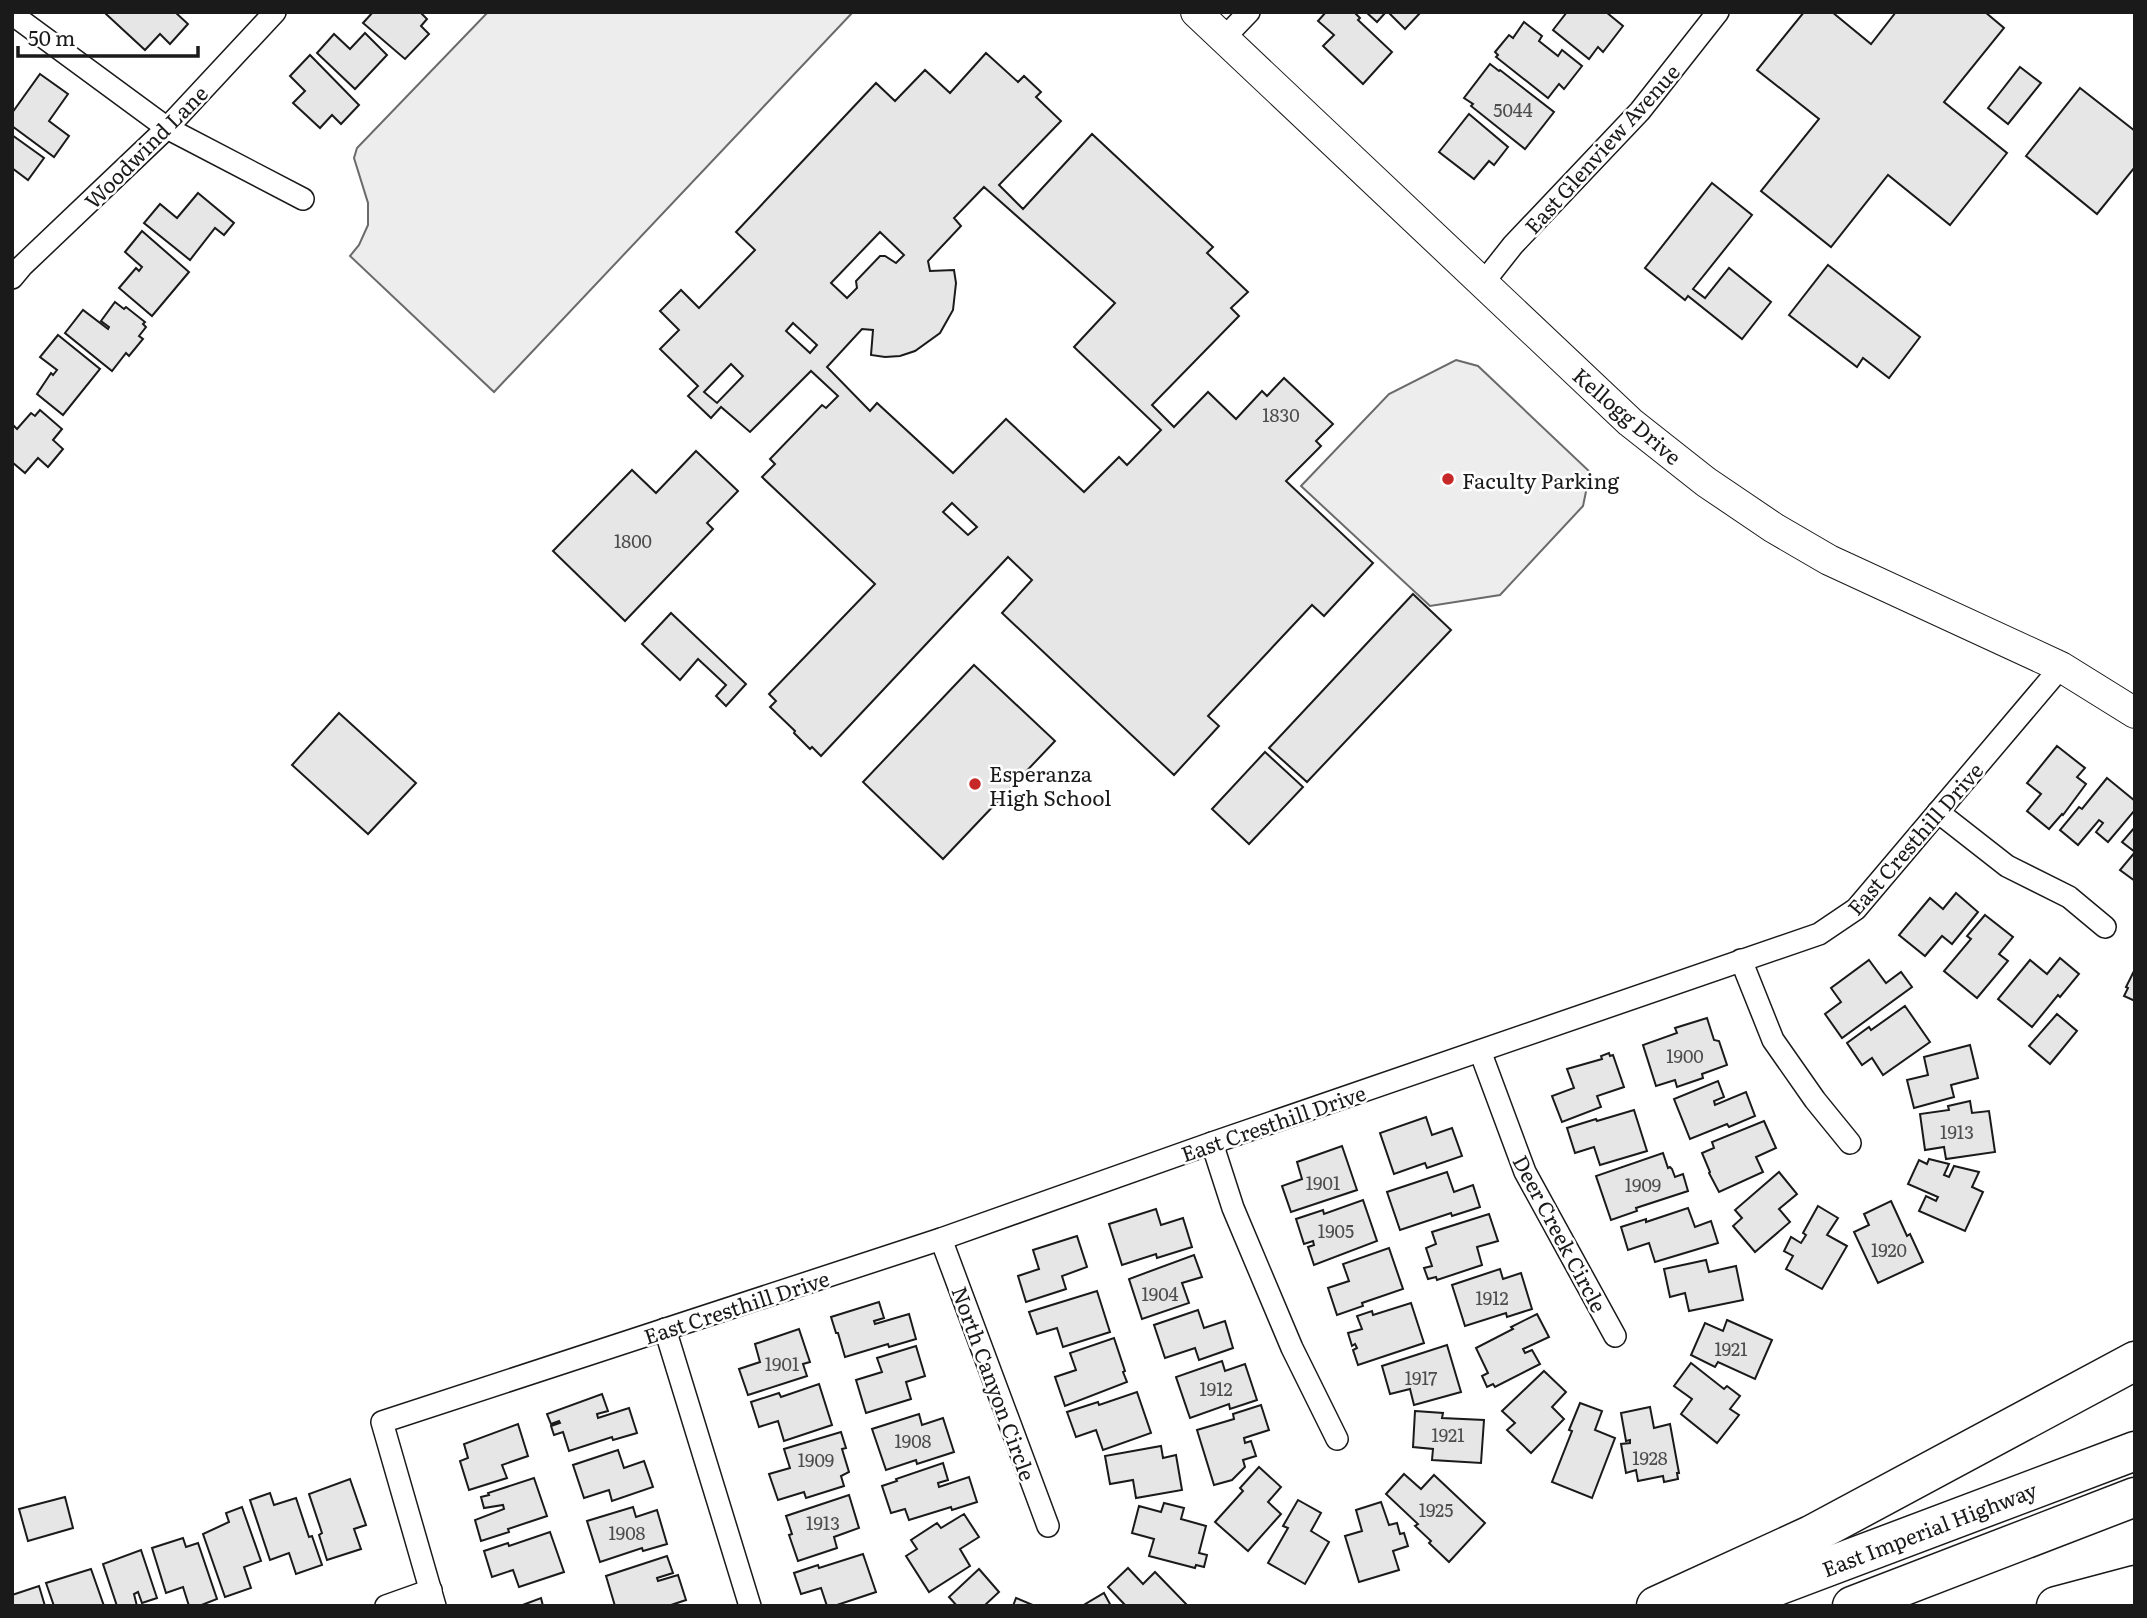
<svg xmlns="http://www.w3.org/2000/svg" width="2147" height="1618" font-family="Literata,serif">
	<rect width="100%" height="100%" fill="#fff"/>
	<g fill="#ededed" stroke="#6a6a6a" stroke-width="2">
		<path d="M488 12H853L494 392 350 256 359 245 368 225V203L354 158 357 148Z"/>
		<path d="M1456 360 1478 366 1590 472 1583 506 1500 595 1430 606 1301 486 1389 394Z"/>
	</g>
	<g fill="#e6e6e6" stroke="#1a1a1a" stroke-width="2" fill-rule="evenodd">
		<path d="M108 12H175L188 24 170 44 160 34 145 50 106 14Z"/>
		<path d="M373 12H420L427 19 421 26 429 34 405 59 363 23Z"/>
		<path d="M1326 12H1354L1360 18 1358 20 1392 52 1363 84 1323 46 1334 35 1318 21Z"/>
		<path d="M1366 12H1386L1377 22Z"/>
		<path d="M1388 12H1421L1405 29Z"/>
		<path d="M1567 12H1606L1623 26 1603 52 1598 47 1589 59 1553 30Z"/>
		<path d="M1804 12H1832L1871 44 1896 12H1985L2004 28 1944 102 2007 153 1950 225 1888 175 1831 247 1761 191 1819 119 1757 70Z"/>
		<path d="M1524 22 1542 36 1539 41 1558 56 1562 50 1582 66 1564 89 1559 84 1548 98 1496 57 1498 55 1495 52 1509 35 1513 38Z"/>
		<path d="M365 33 387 55 355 89 317 53 334 34 350 49Z"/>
		<path d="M986 53 1018 82 1024 76 1041 92 1036 97 1061 121 999 185 1023 209 1092 134 1213 247 1207 253 1248 292 1231 308 1239 316 1152 405 1174 427 1208 392 1236 419 1262 391 1267 396 1284 378 1333 424 1316 441 1321 446 1286 481 1373 563 1324 616 1312 605 1208 716 1219 726 1174 775 1002 613 1032 580 1008 557 821 756 812 747 810 749 794 733 795 731 770 707 776 701 769 694 875 584 762 477 775 464 770 459 822 405 826 408 838 396 811 371 750 432 721 407 711 418 688 396 698 386 660 349 679 330 660 311 681 290 699 308 755 250 736 232 876 83 895 101 925 70 950 93ZM984 187 1115 303 1074 347 1161 430 1127 465 1119 457 1084 492 1006 419 953 473 877 403 870 411 827 367 862 329 873 330 871 355 885 357 900 356 915 351 940 333 953 310 956 283 954 270 930 271 928 261 961 226 954 218ZM880 232 904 255 896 263 885 256H880L856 281 857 288 847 298 831 283ZM793 323 817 345 810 353 786 331ZM731 364 743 376 717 403 704 392ZM952 503 977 527 968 535 943 512Z"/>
		<path d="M310 55 359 105 341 124 332 115 320 128 293 103 305 91 290 76Z"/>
		<path d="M1490 64 1499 71 1500 70 1554 112 1525 149 1471 106 1473 104 1464 98Z"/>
		<path d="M2020 67 2041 83 2008 124 1988 108Z"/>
		<path d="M40 74 68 94 49 121 69 136 54 157 12 126V113Z"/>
		<path d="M2080 88 2135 131V167L2097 214 2026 156Z"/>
		<path d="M1469 114 1508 147 1494 165 1489 161 1474 179 1439 152Z"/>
		<path d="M12 135 44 158 28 180 12 168Z"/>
		<path d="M1712 183 1752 215 1693 289 1705 298 1729 268 1771 302 1742 339 1688 296 1685 300 1645 268Z"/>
		<path d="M198 193 234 223 224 235 215 228 190 260 144 223 160 204 177 218Z"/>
		<path d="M142 231 189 272 152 316 119 288 136 268 139 271 142 267 125 252Z"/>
		<path d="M1828 265 1920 337 1889 378 1863 358 1857 367 1789 315Z"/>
		<path d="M115 302 124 309 126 307 145 322 143 324 146 327 139 336 143 339 129 356 126 353 112 371 65 333 83 310 108 329 109 327 101 321Z"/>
		<path d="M58 335 100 369 63 415 37 394 51 373 53 375 57 370 40 357Z"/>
		<path d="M40 410 62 429 53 440 63 449 48 467 38 458 25 473 12 462V424L17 429 31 413 35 416Z"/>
		<path d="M696 451 738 491 707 523 713 529 625 621 553 551 632 470 656 493Z"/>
		<path d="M1413 594 1451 630 1307 782 1269 748Z"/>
		<path d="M671 613 746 684 726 706 716 696 726 685 698 659 680 680 642 644Z"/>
		<path d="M974 665 1055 741 943 859 863 782Z"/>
		<path d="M339 713 416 783 368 834 292 765Z"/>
		<path d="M2057 746 2085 768 2077 777 2086 784 2063 815 2062 814 2049 829 2027 811 2041 794 2027 783Z"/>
		<path d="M1265 752 1303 787 1249 844 1212 809Z"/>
		<path d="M2107 778 2135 801V810L2108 842 2096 832 2103 823 2099 820 2078 845 2060 830 2079 807 2082 809Z"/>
		<path d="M2135 827V852L2122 842Z"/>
		<path d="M2135 852V881L2120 870Z"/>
		<path d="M1956 893 1978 912 1952 944 1942 936 1925 956 1899 935 1930 898 1943 909Z"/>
		<path d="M1985 915 2013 937 1999 954 2008 961 1977 998 1944 971 1971 939 1967 936Z"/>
		<path d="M2060 958 2079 974 2060 997 2058 995 2032 1027 1998 999 2030 960 2047 974Z"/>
		<path d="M1869 960 1886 983 1901 972 1912 987 1842 1038 1825 1014 1841 1002 1831 988Z"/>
		<path d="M2135 969V1001L2124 996 2128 988 2126 987Z"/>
		<path d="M1905 1006 1930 1042 1883 1075 1872 1058 1862 1065 1847 1043 1869 1027 1871 1030Z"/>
		<path d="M2057 1014 2077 1031 2050 1064 2029 1046Z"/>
		<path d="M1707 1018 1714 1040 1719 1041 1727 1065 1702 1074 1703 1078 1677 1087 1675 1080 1656 1086 1643 1045 1677 1033 1675 1028Z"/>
		<path d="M1970 1045 1978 1078 1951 1085 1954 1097 1914 1108 1907 1080 1928 1075 1924 1057Z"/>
		<path d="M1609 1053 1610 1056 1613 1055 1624 1087 1597 1096 1601 1107 1562 1122 1552 1096 1574 1088 1567 1069 1602 1059 1601 1056Z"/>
		<path d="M1718 1081 1724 1097 1714 1101 1715 1105 1746 1092 1755 1116 1729 1127 1727 1124 1690 1139 1674 1099Z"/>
		<path d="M1970 1101 1972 1113 1989 1111 1995 1152 1946 1159 1944 1147 1925 1150 1920 1114 1949 1110 1948 1106Z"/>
		<path d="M1634 1110 1647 1151 1600 1165 1594 1147 1575 1153 1567 1128 1596 1119 1597 1121Z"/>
		<path d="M1426 1117 1432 1135 1452 1128 1462 1156 1427 1168 1425 1163 1394 1174 1380 1133Z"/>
		<path d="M1764 1121 1776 1148 1756 1157 1763 1172 1719 1192 1709 1173 1710 1172 1702 1153 1714 1148 1712 1142Z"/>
		<path d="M1342 1146 1357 1190 1291 1212 1282 1186 1302 1179 1297 1162Z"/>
		<path d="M1663 1153 1668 1168 1670 1167 1672 1169 1675 1177 1683 1174 1688 1191 1636 1208 1637 1211 1611 1220 1596 1176Z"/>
		<path d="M1929 1159 1949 1164 1944 1175 1949 1177 1954 1166 1979 1172 1972 1187 1983 1192 1965 1231 1919 1211 1926 1196 1936 1201 1938 1197 1908 1184 1919 1160 1927 1164Z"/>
		<path d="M1447 1172 1454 1192 1473 1185 1480 1207 1452 1216 1451 1213 1400 1230 1387 1192Z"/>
		<path d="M1779 1172 1797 1194 1779 1209 1790 1222 1755 1252 1733 1226 1742 1218 1735 1210Z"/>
		<path d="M1363 1200 1377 1241 1314 1265 1308 1247 1314 1245 1313 1241 1304 1244 1296 1219 1323 1210 1324 1214Z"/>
		<path d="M1891 1201 1907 1236 1910 1234 1923 1262 1878 1283 1854 1232 1869 1225 1864 1214Z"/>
		<path d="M1818 1206 1838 1218 1827 1235 1847 1246 1822 1289 1786 1269 1793 1256 1784 1251 1791 1237 1801 1243 1806 1235 1803 1233Z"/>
		<path d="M1688 1208 1695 1227 1711 1221 1718 1243 1655 1262 1649 1243 1628 1250 1621 1227 1646 1219V1222Z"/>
		<path d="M1156 1209 1161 1225 1183 1218 1192 1247 1157 1258 1156 1254 1122 1265 1109 1224Z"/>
		<path d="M1489 1214 1498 1241 1477 1247 1482 1265 1437 1280 1436 1277 1428 1279 1424 1268 1432 1266 1426 1248 1436 1244 1432 1232Z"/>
		<path d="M1077 1236 1087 1267 1062 1276 1066 1289 1026 1302 1018 1276 1039 1269 1033 1250Z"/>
		<path d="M1389 1248 1403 1289 1362 1303 1363 1306 1337 1315 1328 1288 1349 1281 1343 1264Z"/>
		<path d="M1194 1255 1202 1277 1182 1283 1189 1303 1142 1319 1129 1279Z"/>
		<path d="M1706 1260 1709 1272 1736 1266 1743 1300 1689 1311 1685 1293 1670 1297 1664 1269Z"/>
		<path d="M1500 1269 1503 1279 1521 1273 1532 1309 1507 1317 1506 1313 1465 1326 1452 1285Z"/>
		<path d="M1097 1291 1110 1332 1063 1347 1057 1328 1037 1334 1029 1312Z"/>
		<path d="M879 1302 884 1318 874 1321 875 1324 909 1314 916 1339 889 1347 888 1344 845 1357 838 1333H836L831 1317Z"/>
		<path d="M1411 1303 1424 1343 1358 1365 1353 1350 1357 1348 1355 1344 1352 1346 1348 1333 1362 1329 1357 1316 1372 1311 1373 1315Z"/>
		<path d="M1198 1310 1204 1328 1225 1321 1233 1348 1199 1360 1195 1348 1165 1358 1154 1325Z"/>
		<path d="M1537 1314 1549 1337 1523 1349 1525 1353 1532 1350 1540 1364 1495 1387 1493 1384 1487 1387 1482 1376 1488 1373 1476 1348 1513 1329 1511 1327Z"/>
		<path d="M1727 1320 1772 1340 1755 1379 1718 1362 1715 1367 1691 1355 1705 1323 1723 1331Z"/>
		<path d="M799 1329 810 1362 803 1364 807 1376 748 1395 739 1369 760 1362 755 1344Z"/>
		<path d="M1114 1338 1125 1371 1123 1372 1127 1382 1065 1406 1055 1377 1076 1370 1070 1353Z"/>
		<path d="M1447 1345 1461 1392 1414 1405 1410 1389 1390 1394 1382 1366Z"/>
		<path d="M916 1346 925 1376 906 1382 911 1399 866 1413 856 1380 882 1372 877 1358Z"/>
		<path d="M1222 1361 1225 1371 1245 1364 1257 1400 1230 1409 1229 1404 1190 1418 1176 1377Z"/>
		<path d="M1691 1363 1724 1389 1727 1386 1740 1396 1730 1409 1739 1415 1717 1443 1681 1414 1692 1399 1674 1386Z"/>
		<path d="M1544 1371 1566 1392 1552 1407 1564 1419 1531 1453 1507 1430 1515 1423 1502 1411Z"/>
		<path d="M819 1384 832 1425 784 1441 778 1421 759 1427 751 1402 779 1393 781 1397Z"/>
		<path d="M1137 1392 1151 1433 1103 1450 1096 1430 1076 1437 1067 1412 1098 1402 1099 1405Z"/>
		<path d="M602 1394 608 1411 597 1414 598 1418 629 1408 637 1433 613 1440 612 1437 569 1451 563 1432 554 1435 551 1426 560 1423 559 1421 551 1424 547 1414Z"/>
		<path d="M1580 1403 1602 1411 1595 1430 1615 1438 1592 1498 1552 1482 1572 1431 1569 1430Z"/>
		<path d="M1261 1405 1269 1430 1244 1438 1245 1443 1251 1441 1256 1456 1243 1460 1245 1467 1232 1480 1214 1485 1197 1430 1234 1419 1233 1414Z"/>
		<path d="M1650 1407 1654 1428 1670 1424 1679 1473H1677L1678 1479 1664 1482 1663 1476 1638 1481 1636 1470 1626 1473 1621 1444 1630 1443V1440L1626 1441 1621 1413Z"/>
		<path d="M1415 1411 1443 1413 1442 1418 1484 1420 1481 1463 1432 1460 1433 1449 1413 1447Z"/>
		<path d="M919 1414 922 1425 943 1418 954 1452 917 1464 916 1460 886 1470 872 1429Z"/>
		<path d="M518 1424 528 1456 502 1465 507 1478 469 1490 460 1461 468 1458 464 1444Z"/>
		<path d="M841 1432 846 1448 842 1449 849 1472 841 1476 844 1486 806 1498 804 1492 778 1500 769 1474 790 1468 784 1449Z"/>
		<path d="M1161 1446 1163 1458 1176 1455 1182 1490 1136 1498 1133 1480 1110 1484 1105 1456Z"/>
		<path d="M618 1450 624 1468 644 1461 653 1487 612 1501 609 1490 584 1498 573 1465Z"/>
		<path d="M943 1463 948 1480 938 1483 939 1487 969 1477 977 1502 952 1510 951 1507 909 1520 905 1509 891 1513 882 1486 897 1481 896 1479Z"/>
		<path d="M1259 1467 1281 1487 1268 1502 1281 1514 1248 1551 1215 1522 1243 1491 1240 1488Z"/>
		<path d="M1404 1474 1421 1489 1434 1475 1485 1523 1449 1562 1429 1543 1431 1541 1415 1526 1418 1524 1386 1494Z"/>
		<path d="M534 1478 547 1516 508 1529 509 1532 481 1541 475 1520 504 1509 503 1505 484 1508 481 1497 489 1495 488 1493Z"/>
		<path d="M350 1479 366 1525 354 1529 361 1549 327 1560 319 1535 322 1533 309 1494Z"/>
		<path d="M270 1493 274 1505 296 1498 309 1537 312 1536 322 1565 296 1574 289 1553 270 1560 250 1500Z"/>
		<path d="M849 1495 859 1528 834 1537 837 1548 798 1561 789 1535 792 1534 786 1516Z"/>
		<path d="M65 1497 73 1528 28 1541 19 1509Z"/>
		<path d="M1298 1500 1321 1513 1311 1531 1329 1542 1305 1584 1268 1563 1288 1528 1283 1526Z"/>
		<path d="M1381 1502 1389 1525 1397 1523 1400 1534 1404 1533 1408 1546 1393 1551 1399 1570 1359 1582 1345 1536 1362 1531 1356 1510Z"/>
		<path d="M1164 1503 1184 1508 1181 1519 1206 1526 1199 1553 1207 1555 1204 1567 1196 1565 1195 1568 1149 1556 1154 1539 1132 1533 1139 1506 1161 1512Z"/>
		<path d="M242 1507 261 1561 244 1567 251 1588 225 1597 203 1534 229 1522 226 1513Z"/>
		<path d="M633 1507 636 1517 657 1510 667 1544 643 1551 642 1548 600 1562 587 1521Z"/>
		<path d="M964 1514 979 1537 960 1549 970 1566 929 1592 906 1556 917 1549 911 1540 937 1523 941 1528Z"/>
		<path d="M550 1532 564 1572 519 1587 513 1570 492 1577 484 1551 508 1543 509 1546Z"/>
		<path d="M183 1538 186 1547 198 1543 217 1599 199 1606H189L183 1587 166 1593 152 1548Z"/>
		<path d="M141 1550 157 1598 142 1603 138 1592 134 1594 137 1606H117L103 1564Z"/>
		<path d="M863 1554 876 1592 834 1606H827L821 1588 801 1594 794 1573 818 1565 819 1568Z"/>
		<path d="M667 1556 673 1573 657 1578 658 1581 678 1575 686 1600 668 1606H615L606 1576Z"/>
		<path d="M1128 1568 1143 1584 1155 1572 1188 1606H1126L1108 1587Z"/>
		<path d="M91 1569 104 1606H54L46 1583Z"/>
		<path d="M979 1569 999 1592 984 1606H957L949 1597Z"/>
		<path d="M39 1586 45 1606H12V1595Z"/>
		<path d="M1104 1593 1111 1606H1082Z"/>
		<path d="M541 1598 543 1606H520Z"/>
		<path d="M1016 1598 1035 1606H1013Z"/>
	</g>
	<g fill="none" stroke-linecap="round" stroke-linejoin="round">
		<defs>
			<g id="street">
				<path d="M12 14 167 128 303 199"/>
				<path d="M1224 38 1249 12"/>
				<path d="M12 278 22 266 167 128 275 12"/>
				<path d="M1483 283 1513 245 1640 111 1718 12"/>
				<path d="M1938 812 2007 866 2069 897 2105 927"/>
				<path d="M1741 960 1773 1040 1815 1100 1850 1143"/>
				<path d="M1480 1051 1525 1172 1615 1336"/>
				<path d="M1212 1143 1233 1208 1292 1348 1337 1439"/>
				<path d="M941 1239 1048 1526"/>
				<path d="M665 1329 750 1606"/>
				<path d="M386 1606 431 1590"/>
				<path d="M435 1606 382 1422 941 1239 1212 1143 1819 934 1856 909 2061 667"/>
			</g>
			<path id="secondary" d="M1196 12 1630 422 1706 482 1774 528 1829 560 2061 667 2135 713"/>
			<g id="highway">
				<path d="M1656 1606 1811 1535 2135 1361"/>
				<path d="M1724 1606 2135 1451"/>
				<path d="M1852 1606 2135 1497"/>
				<path d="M2056 1606 2135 1585"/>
			</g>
		</defs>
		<use href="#street" stroke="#1a1a1a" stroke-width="24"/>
		<use href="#secondary" stroke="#1a1a1a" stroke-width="32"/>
		<use href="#highway" stroke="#1a1a1a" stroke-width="41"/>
		<use href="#street" stroke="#fff" stroke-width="21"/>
		<use href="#secondary" stroke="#fff" stroke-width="30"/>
		<use href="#highway" stroke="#fff" stroke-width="38"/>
	</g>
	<g fill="#c62828" stroke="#fff" stroke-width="2.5">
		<circle cx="1448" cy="479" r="7"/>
		<circle cx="975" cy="784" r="7"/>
	</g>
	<g text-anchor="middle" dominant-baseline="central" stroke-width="5" stroke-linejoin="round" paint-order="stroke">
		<g font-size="18" fill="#4d4d4d">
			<text x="1513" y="109">5044</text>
			<text x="1281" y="414">1830</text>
			<text x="633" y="540">1800</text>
			<text x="1685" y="1055">1900</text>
			<text x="1957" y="1131">1913</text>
			<text x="1323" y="1182">1901</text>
			<text x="1643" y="1184">1909</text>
			<text x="1336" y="1230">1905</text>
			<text x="1889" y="1249">1920</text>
			<text x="1160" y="1293">1904</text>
			<text x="1492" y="1297">1912</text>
			<text x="1731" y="1348">1921</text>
			<text x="782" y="1363">1901</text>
			<text x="1421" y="1377">1917</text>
			<text x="1216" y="1388">1912</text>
			<text x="1448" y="1434">1921</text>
			<text x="913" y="1440">1908</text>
			<text x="1650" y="1457">1928</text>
			<text x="816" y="1459">1909</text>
			<text x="1436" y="1509">1925</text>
			<text x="823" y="1522">1913</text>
			<text x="627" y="1532">1908</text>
		</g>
		<g font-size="21" fill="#1a1a1a" stroke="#fff">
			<text transform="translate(145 146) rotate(-45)">Woodwind Lane</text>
			<text transform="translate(1601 148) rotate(-48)">East Glenview Avenue</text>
			<text transform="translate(1628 415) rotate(41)">Kellogg Drive</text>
			<text transform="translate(1914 838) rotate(-49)">East Cresthill Drive</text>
			<text transform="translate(1273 1122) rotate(-19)">East Cresthill Drive</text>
			<text transform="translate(1561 1233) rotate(62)">Deer Creek Circle</text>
			<text transform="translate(736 1306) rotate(-18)">East Cresthill Drive</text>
			<text transform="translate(995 1383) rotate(70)">North Canyon Circle</text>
			<text transform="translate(1929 1528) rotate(-21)">East Imperial Highway</text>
		</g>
		<g font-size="21" fill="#1a1a1a" stroke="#fff" text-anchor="start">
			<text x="1462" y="479">Faculty Parking</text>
			<text x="989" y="772">Esperanza<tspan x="989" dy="24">High School</tspan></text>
		</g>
	</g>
	<rect width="2147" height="1618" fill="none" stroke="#1a1a1a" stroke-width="28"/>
	<path d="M18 46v10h180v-10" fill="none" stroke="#1a1a1a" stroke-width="3.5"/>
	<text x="28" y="46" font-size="21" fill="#1a1a1a" stroke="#ffffff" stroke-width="5" paint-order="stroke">50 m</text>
</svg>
